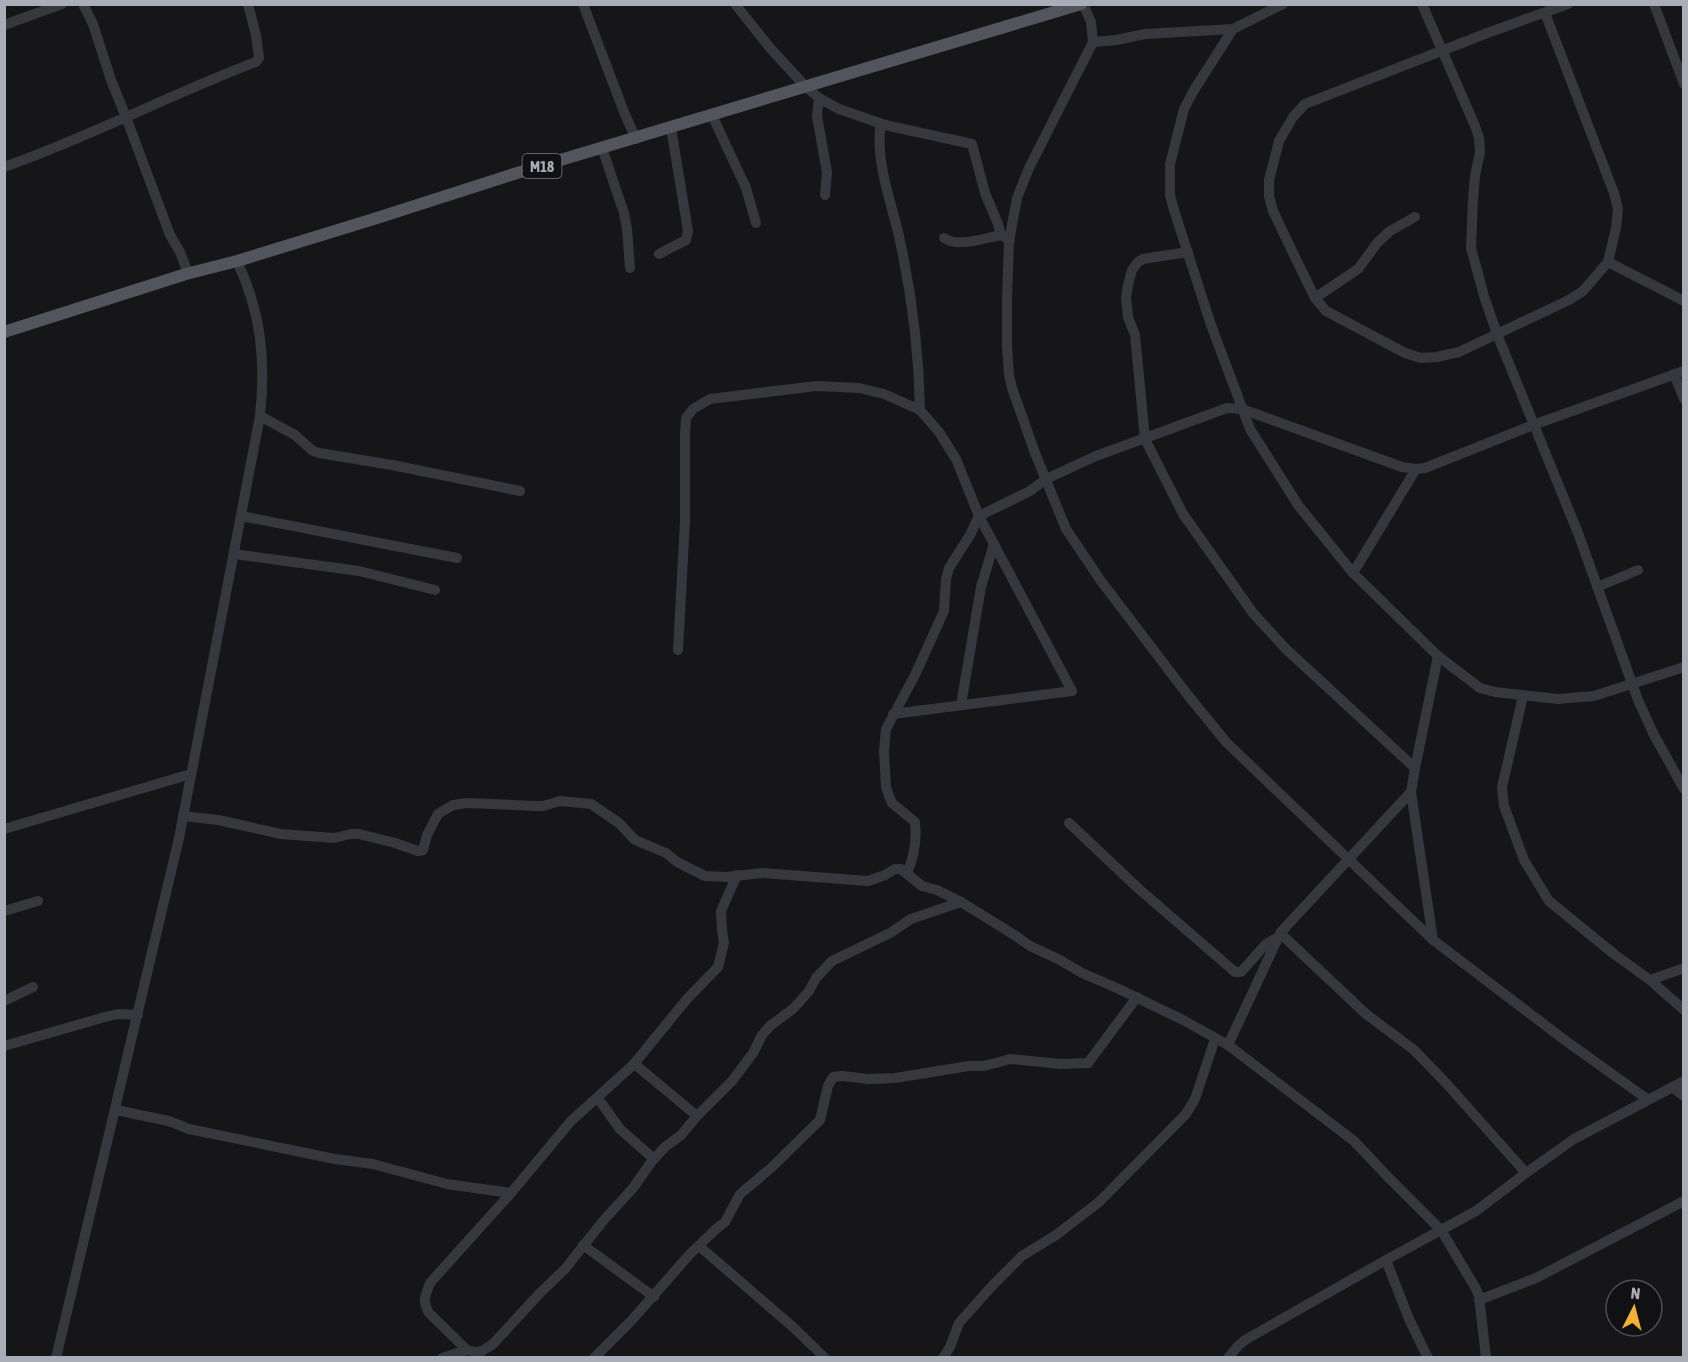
<svg xmlns="http://www.w3.org/2000/svg" width="1688" height="1362" font-family="'Asap Condensed',sans-serif">
	<rect width="100%" height="100%" fill="#161618"/>
	<g fill="none" stroke-linecap="round" stroke-linejoin="round">
		<g stroke="#37383d" stroke-width="10">
			<path d="M83 4 93 24 111 80 126 117 170 235 180 252 188 273"/>
			<path d="M583 4 624 112 636 139"/>
			<path d="M735 4 771 49 805 86 819 98 839 109 885 125 972 144 985 193 998 224 1001 235 1010 240"/>
			<path d="M1083 4 1091 22 1093 42 1029 168 1017 198 1009 241 1007 298V347L1009 375 1012 388 1035 453 1066 529 1101 581 1187 694 1226 742 1433 940 1566 1041 1647 1099"/>
			<path d="M1283 4 1233 29 1194 90 1184 109 1170 164V195L1174 210 1211 325 1250 429 1298 505 1353 573 1438 656 1480 688 1495 692 1558 699 1594 696 1684 667"/>
			<path d="M1422 4 1475 126 1479 138 1480 152 1475 176 1473 199 1471 248 1484 296 1497 334 1578 533 1638 700 1653 733 1684 789"/>
			<path d="M1654 4 1684 84"/>
			<path d="M1545 13 1614 193 1618 209 1616 228 1608 262 1583 291 1569 300 1459 352 1437 357 1421 358 1405 353 1326 311 1315 298 1293 253 1273 211 1269 196V180L1279 141 1293 117 1305 104 1490 32 1568 4"/>
			<path d="M4 25 62 4"/>
			<path d="M1093 42 1116 40 1145 34 1233 29"/>
			<path d="M819 98 817 116 827 172 825 195"/>
			<path d="M712 115 746 188 756 223"/>
			<path d="M880 124C880 133 879 142 880 151 882 182 894 211 900 241 912 296 919 354 920 410"/>
			<path d="M602 148 624 213 627 229 630 268"/>
			<path d="M4 167C90 137 171 94 256 62L259 58 256 35 248 4"/>
			<path d="M944 238C958 248 985 238 1001 235"/>
			<path d="M1188 252 1143 259 1138 262 1132 270 1128 285 1126 298 1128 317 1135 335 1145 439 1183 514 1253 613 1286 649 1415 768 1438 656"/>
			<path d="M659 254 686 240 688 231 671 128"/>
			<path d="M1608 262 1684 301"/>
			<path d="M1315 298 1358 269 1378 242 1390 231 1415 217"/>
			<path d="M1674 374 1684 399"/>
			<path d="M260 416 295 435 313 451 319 453 392 465 520 491"/>
			<path d="M241 516 457 558"/>
			<path d="M234 554 359 571 435 590"/>
			<path d="M1353 573 1416 469"/>
			<path d="M1597 587 1638 570"/>
			<path d="M678 650 685 521V435L686 418 693 409 710 399 816 386 859 388 884 394 920 410 939 432 956 459 979 516 1072 691 893 714"/>
			<path d="M1523 696 1502 787 1504 806 1524 860 1549 901 1614 954 1650 980 1684 1010"/>
			<path d="M961 705 981 587 994 544"/>
			<path d="M1415 768 1411 792 1280 933 1366 1014 1414 1050 1446 1083 1526 1173"/>
			<path d="M1411 792 1433 940"/>
			<path d="M183 816 218 820 281 834 334 838 351 834H359L395 843 418 851 423 850 427 835 438 814 453 805 467 803 536 806H543L560 801 591 804 619 823 635 840 666 853 677 862 705 876 727 877 762 873 868 881 885 875 895 869H901L922 886 937 890 961 902 1016 936 1030 946 1060 960 1082 973 1119 989 1183 1020 1228 1045 1354 1141 1389 1178 1441 1230 1475 1287 1479 1296 1486 1358"/>
			<path d="M1069 823 1139 889 1235 972H1241L1265 945 1278 937"/>
			<path d="M4 829 191 774"/>
			<path d="M907 873C914 857 917 840 915 822L892 803 889 796 886 787 884 751 886 729 915 675 944 611 946 579 949 568 970 535 979 516 1030 491 1046 479 1096 456 1227 408 1242 409 1402 467 1416 469 1425 468 1533 425 1684 371"/>
			<path d="M4 911 38 901"/>
			<path d="M1650 980 1684 968"/>
			<path d="M4 1001 33 987"/>
			<path d="M1228 1045 1279 936"/>
			<path d="M4 1046 105 1017 118 1014 138 1015"/>
			<path d="M633 1065 637 1066 697 1116"/>
			<path d="M1672 1087 1684 1096"/>
			<path d="M597 1097 620 1129 654 1159"/>
			<path d="M116 1110 169 1121 189 1129 335 1159 373 1164 447 1184 511 1193"/>
			<path d="M583 1245 654 1297"/>
			<path d="M699 1246 793 1327 825 1358"/>
			<path d="M1386 1260 1409 1319 1428 1358"/>
			<path d="M1479 1300 1536 1278 1684 1201"/>
			<path d="M467 1350 429 1313C422 1300 425 1296 430 1283L511 1193 571 1121 633 1065 687 999 718 967 724 943 722 930 721 911 737 875"/>
			<path d="M56 1358 179 838 260 416C266 359 261 312 237 261"/>
			<path d="M442 1358 467 1350 475 1352 482 1351 493 1344 540 1293 565 1269 603 1221 633 1188 652 1161 665 1147 681 1135 697 1116 732 1081 753 1053 762 1035 770 1026 794 1008 809 991 816 978 832 961 890 933 911 919 961 902"/>
			<path d="M594 1358 632 1320 690 1254 716 1229 725 1222 740 1194 771 1168 820 1120 828 1086 833 1077 842 1076 869 1079 895 1078 969 1066H984L1010 1059 1061 1064 1088 1063 1137 997"/>
			<path d="M943 1358 950 1347 959 1323 992 1286 1022 1256 1056 1235 1099 1202 1186 1114 1195 1099 1215 1039"/>
			<path d="M1228 1358 1238 1346 1245 1340 1386 1260 1476 1211 1526 1173 1574 1139 1684 1081"/>
		</g>
		<path stroke="#53555c" stroke-width="12" d="M4 332 186 274 237 261 377 218 517 173 1081 4"/>
	</g>
	<g text-anchor="middle" dominant-baseline="central" stroke-width="6" stroke-linejoin="round" paint-order="stroke">
		<rect fill="#111113" stroke="#7b7e86" stroke-width="1.5" x="522.5" y="154" width="39" height="24" rx="4.5"/>
		<g font-size="15" font-weight="bold" fill="#a8adb8">
			<text x="542" y="166">M18</text>
		</g>
	</g>
	<rect width="1688" height="1362" fill="none" stroke="#a8adb8" stroke-width="12"/>
	<g transform="translate(1634 1308) rotate(6)"><circle r="28" fill="#111113" stroke="#4d4f55" stroke-width="1.5"/>
	<path d="M0-4.5L10 22L0 15L-10 22Z" fill="#f2b134"/>
	<text y="-9" font-size="16" font-weight="bold" text-anchor="middle" fill="#a8adb8">N</text>
	</g>
</svg>
